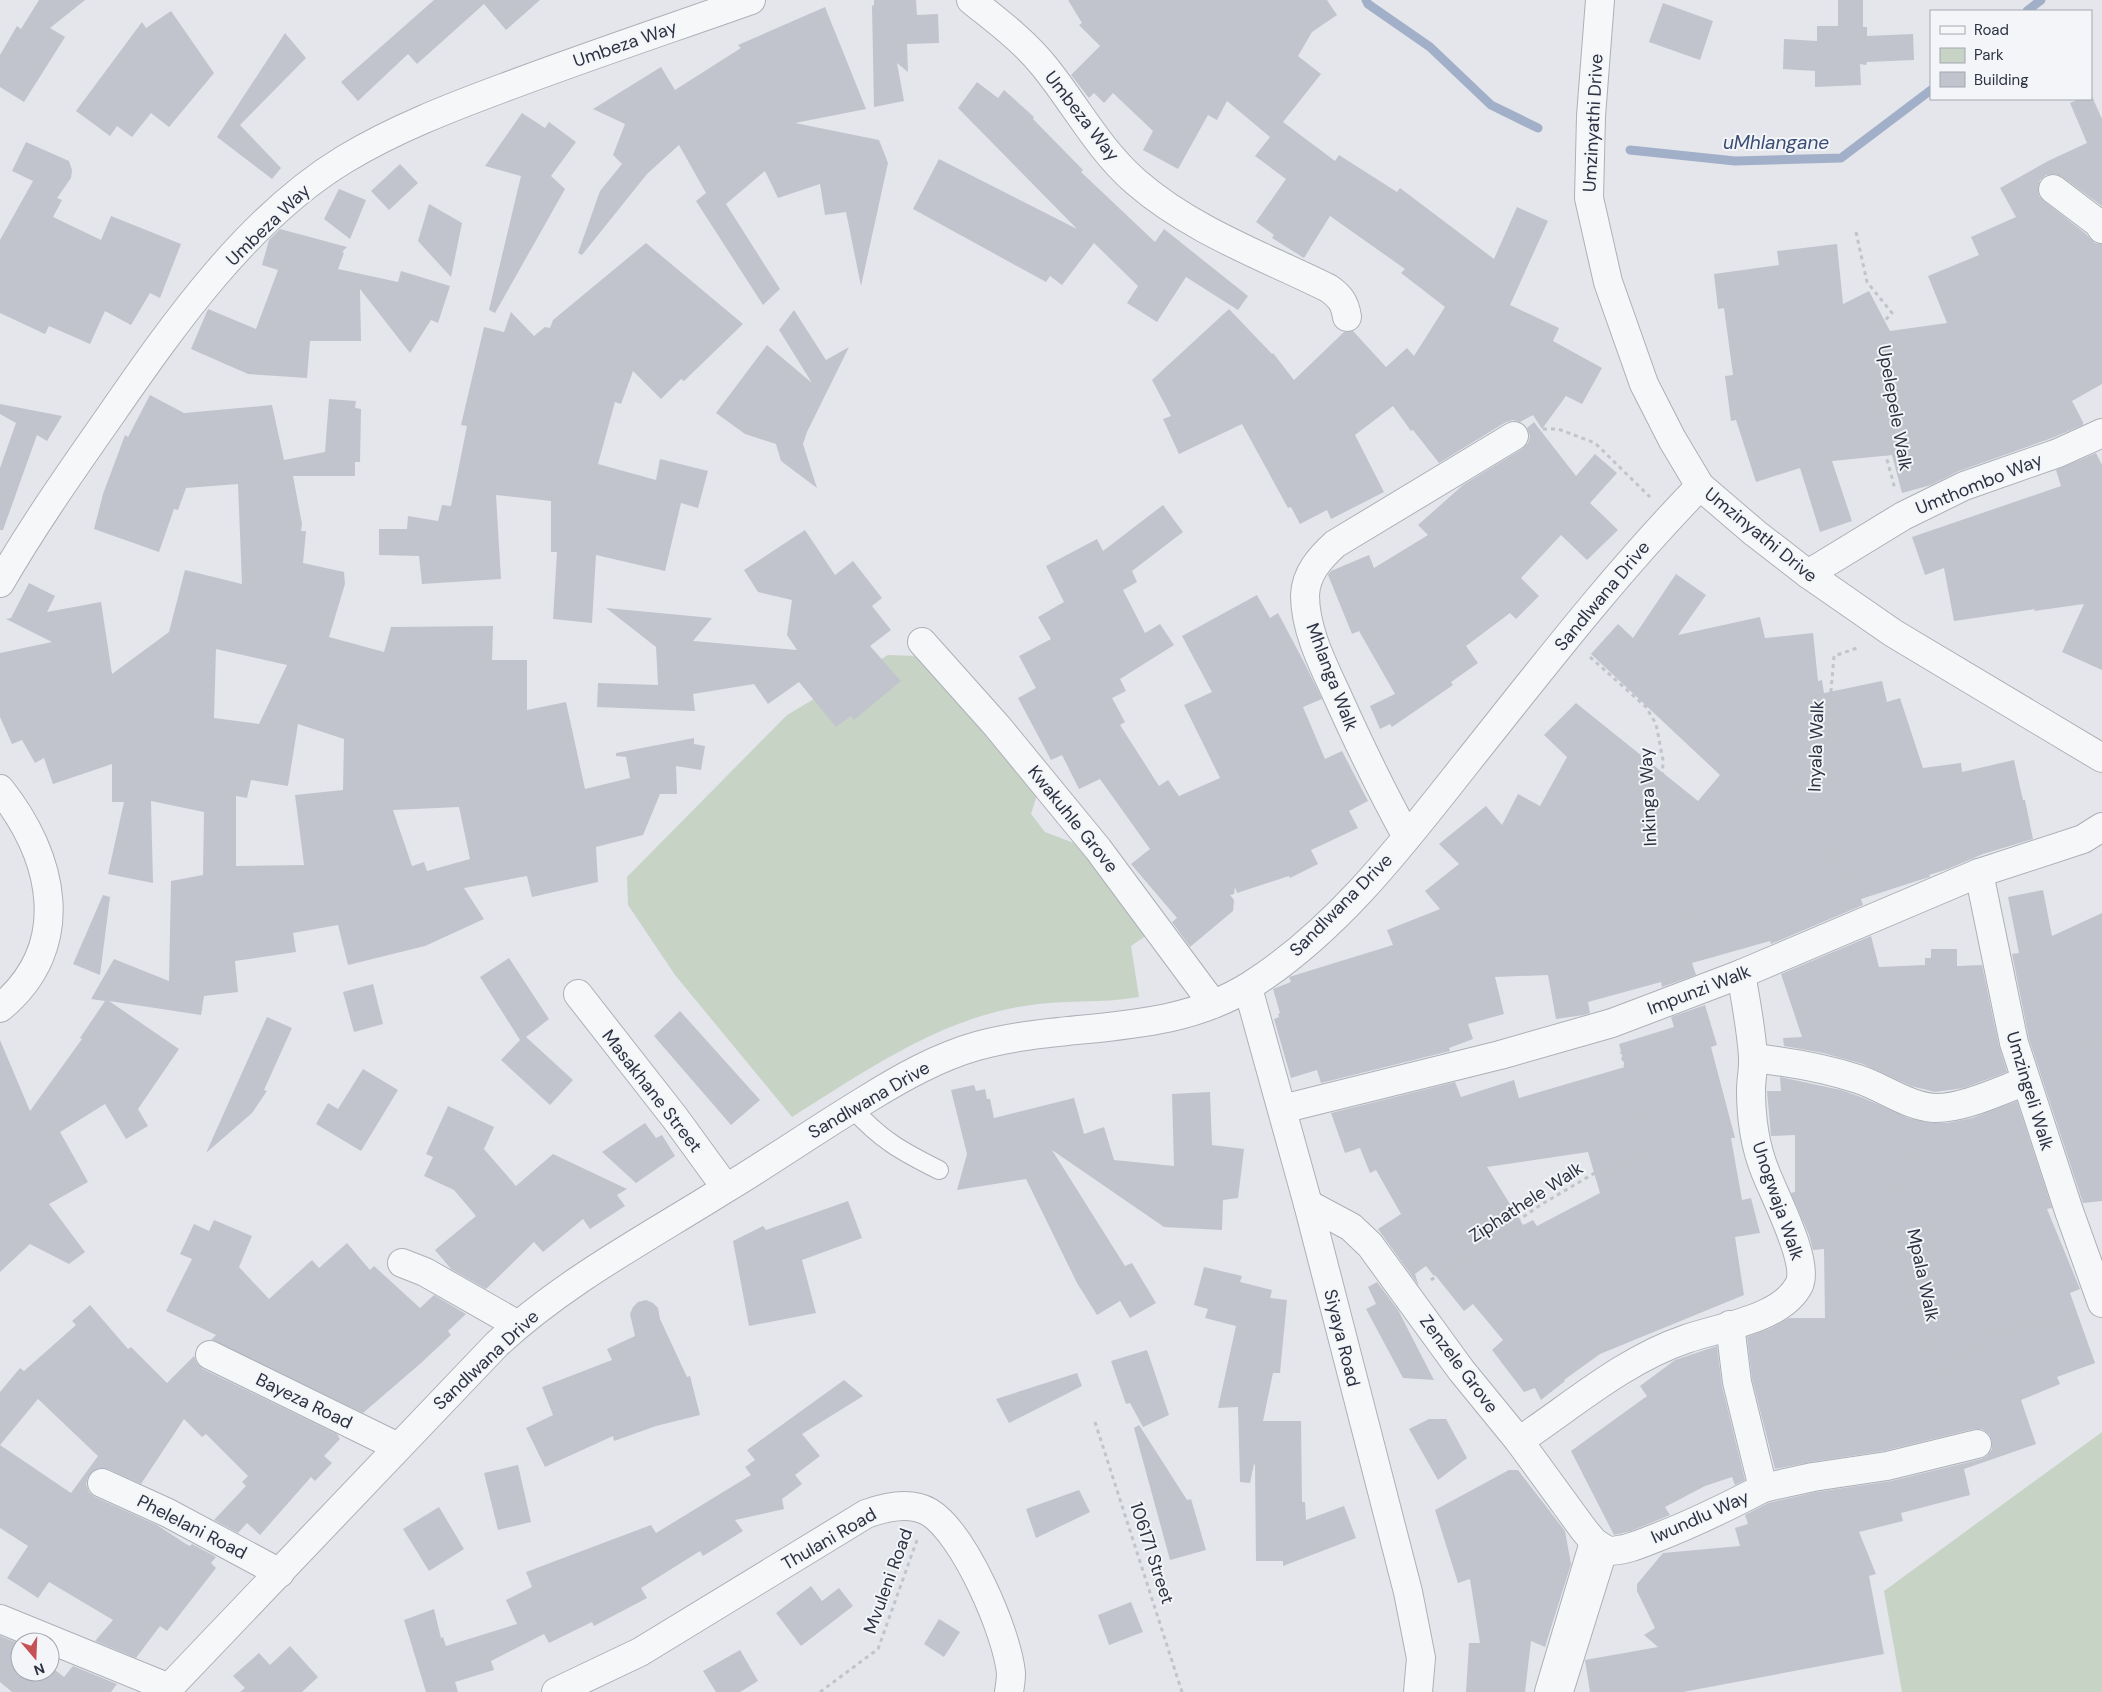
<svg xmlns="http://www.w3.org/2000/svg" width="2102" height="1692" font-family="'DM Sans',sans-serif">
	<rect width="100%" height="100%" fill="#e4e6eb"/>
	<g fill="#c7d4c5">
		<path d="M888 655 919 656 995 741 1037 795 1031 814 1045 832 1079 845 1147 935 1131 946 1139 997C1101 1004 1062 999 1024 1006 937 1020 866 1071 792 1117L675 975 628 905 627 877 787 715Z"/>
		<path d="M2102 1432V1692H1902L1884 1591Z"/>
	</g>
	<g fill="none" stroke-linecap="round" stroke-linejoin="round">
		<g stroke="#a1afc8" stroke-width="9">
			<path d="M1366 0 1368 4 1430 47 1491 105 1538 128"/>
			<path d="M2027 11 2041 0"/>
			<path d="M1630 150 1735 161 1841 158 1931 90"/>
		</g>
	</g>
	<g fill="#c1c4cd" fill-rule="evenodd">
		<path d="M39 0H85L50 28 65 37 24 102 0 87V55L17 26 21 29Z"/>
		<path d="M434 0H540L506 30 484 4 417 64 408 54 358 101 341 82Z"/>
		<path d="M874 0H916L917 15 938 14 939 43 907 44 908 72 897 63 904 101 874 107 872 6 874 5Z"/>
		<path d="M1068 0H1327L1337 15 1312 32 1298 56 1321 74 1283 122 1335 161 1339 155 1397 192 1400 188 1494 259 1517 207 1548 221 1510 305 1559 328 1553 341 1602 368 1582 404 1566 396 1542 429 1533 415 1520 422 1513 420 1506 422 1439 463 1413 430 1411 431 1393 406 1355 435 1384 492 1331 519 1327 510 1300 524 1291 507 1288 508 1242 424 1179 454 1163 419 1171 416 1152 380 1229 309 1272 354 1273 353 1294 380 1344 332 1353 331 1386 367 1407 348 1414 356 1445 307 1401 273 1405 269 1330 216 1304 258 1272 238 1274 235 1256 222 1286 179 1255 156 1270 137 1227 101 1217 120 1208 115 1178 169 1143 150 1153 131 1113 93 1104 103 1094 93 1089 98 1071 75 1100 46 1079 25 1082 23Z"/>
		<path d="M1838 0H1863V27H1867V36L1913 34 1914 60 1867 62 1866 65 1860 64 1861 85 1815 87V71L1783 69 1784 39 1817 41V26H1838Z"/>
		<path d="M1663 3 1713 21 1700 60 1649 42Z"/>
		<path d="M825 7 866 109 795 123 879 140 888 163 861 286 846 212 825 215 820 184 778 198 765 171 726 204 780 289 763 305 696 201 706 193 679 145 647 174 582 255 578 253 600 191 622 164 613 155 625 124 593 109 661 67 675 90 741 48 738 45Z"/>
		<path d="M171 11 214 73 169 127 151 113 132 137 117 126 110 136 76 111 142 22 146 28Z"/>
		<path d="M285 33 306 58 240 125 281 168 272 179 217 137Z"/>
		<path d="M977 82 998 98 1004 90 1034 117 1033 119 1083 170 1081 172 1155 242 1164 229 1248 296 1238 310 1186 277 1157 322 1127 303 1138 286 1094 243 1062 285 1050 276 1046 282 913 209 939 159 1077 229 958 108Z"/>
		<path d="M2091 94 2102 119V206L2062 177 2055 174 2046 175 2040 180 2038 188 2039 196 2044 201 2086 234 2095 243 2102 244V384L2072 401 2083 422V425L2052 438 1959 471 1931 485 1902 493 1892 455 1832 461 1852 521 1820 532 1800 468 1756 482 1736 420 1731 421 1725 376 1733 375 1724 308 1718 309 1714 274 1779 265 1777 251 1837 244 1843 304 1869 291 1890 331 1947 323 1928 276 1979 255 1971 237 2016 217 2000 188 2048 161 2087 143 2070 103 2079 99H2091Z"/>
		<path d="M522 113 545 128 549 122 576 142 551 176 565 189 495 313 489 310 521 176 485 166Z"/>
		<path d="M26 142 69 161 72 170 71 178 57 198 62 200 53 217 101 240 111 216 181 244 160 298 150 293 131 325 105 311 90 344 49 326 45 334 0 313V240L33 181 12 171Z"/>
		<path d="M400 164 418 183 389 210 371 191Z"/>
		<path d="M339 189 366 200 350 239 324 219Z"/>
		<path d="M429 204 462 223 451 277 418 241Z"/>
		<path d="M280 229 347 247 342 252 344 253 338 269 398 282 401 271 450 286 438 323 431 320 410 353 360 289 361 341H310L307 378 248 374 191 349 208 309 256 329 278 270 262 265 269 240Z"/>
		<path d="M646 243 743 324 684 381 681 379 661 399 633 371 621 404 615 402 598 464 656 480 660 459 708 471 698 508 681 503 665 571 596 555 592 623 553 619 557 552H551V501L496 495 501 579 422 584 419 556 379 555V529H407L408 516 438 521 442 505 451 506 467 426 461 425 484 327 504 332 511 312 534 336 545 327 550 328 553 320Z"/>
		<path d="M794 310 826 360 849 347 807 432 803 444 817 488 781 461 776 444 745 434 716 413 767 345 812 383 779 330Z"/>
		<path d="M150 395 184 413 272 405 284 460 325 452 329 399 356 401 355 408 361 409 360 462H355V476H293L302 524 301 531H306L303 563 344 572 345 584 329 637 384 652 391 627 493 626 492 660H527V710L566 702 585 789 630 778 626 757 616 756V753L694 738V744L705 746 701 770 676 766 677 794H660L643 835 596 847 598 882 532 897 527 876 464 888 484 919 425 946 348 965 338 925 293 933 296 952 235 961 238 992 204 996 201 1015 109 1001 179 1049 138 1109 148 1126 126 1139 105 1104 60 1132 88 1182 49 1204 85 1252 69 1264 30 1244 0 1272V1040L30 1111 82 1039 80 1038 105 1001 91 999 114 959 169 981 171 881 203 875 204 812 151 801 153 883 108 874 124 802H112V764L53 784 44 758 35 763 22 740 12 744 0 717V653L52 642 6 619 11 618 29 583 55 596 47 612 101 602 112 674 169 632 185 570 242 584 238 484 186 488 178 510 174 509 159 552 94 529 103 494 125 435 128 437ZM216 649 287 665 259 724 214 718ZM298 724 344 739 343 790 295 795 304 865 236 866V796L247 798 251 780 288 786ZM459 807 470 859 427 871 424 862 412 866 393 810Z"/>
		<path d="M0 404 62 416 47 441 37 435 3 530H0V468L16 423 0 414Z"/>
		<path d="M1534 422 1576 476 1595 454 1617 473 1590 503 1618 530 1587 560 1561 535 1521 578 1539 596 1516 619 1510 613 1466 646 1478 663 1451 682 1453 685 1392 727 1390 724 1380 729 1370 706 1395 694 1359 631 1352 634 1328 575 1331 571 1369 555 1374 568 1428 535 1418 525 1463 485 1522 449 1528 443 1530 436 1527 428Z"/>
		<path d="M2096 453 2102 465V670L2062 652 2084 604 2034 611 2035 609 1954 621 1944 568 1925 575 1912 537 2061 486 2056 470Z"/>
		<path d="M1163 505 1183 532 1132 571 1137 582 1123 590 1145 633 1160 624 1174 645 1120 679 1126 691 1112 698 1125 722 1120 725 1159 786 1168 780 1179 796 1220 778 1184 705 1212 692 1182 636 1257 595 1270 618 1278 613 1306 666 1322 699 1303 707 1325 759 1342 751 1368 801 1349 811 1358 828 1311 850 1318 864 1290 878 1289 876 1237 893 1235 887 1234 894 1230 895 1234 900 1233 911 1190 947 1172 922 1177 918 1131 864 1150 849 1100 779 1079 789 1062 755 1051 760 1018 698 1036 688 1019 656 1051 639 1038 617 1064 602 1046 566 1097 539 1103 551Z"/>
		<path d="M805 530 835 575 853 561 882 598 872 606 891 630 870 646 901 681 854 720 851 716 836 727 799 682 768 704 754 684 693 694 695 711 597 707 598 683 658 685 656 647 606 608 712 618 693 641 797 650 787 635 792 600 758 592 744 570Z"/>
		<path d="M1676 574 1706 595 1678 635 1760 617 1765 638 1813 633 1818 681 1822 680 1824 693 1882 681 1887 702 1900 698 1923 768 1961 763 1962 772 2014 760 2023 800H2025L2033 839 1983 854 1948 869 1929 875 1930 877 1926 878 1861 899 1863 905 1771 944 1770 941 1692 963 1696 975 1662 987 1661 982 1588 1002 1590 1013 1584 1015 1556 1019 1548 975 1495 977 1504 1014 1468 1024 1473 1039 1449 1048 1450 1051 1321 1083 1317 1070 1291 1078 1274 1019 1279 1017 1278 1014 1280 1013 1273 989 1291 982 1289 977 1393 945 1387 930 1440 909 1425 891 1459 864 1439 844 1486 806 1502 825 1518 794 1540 806 1567 757 1544 735 1576 703 1698 801 1720 775 1591 654 1618 624 1633 638Z"/>
		<path d="M2043 890 2052 936 2102 913V1201L2083 1203 2029 1039 2012 954 2019 953 2008 897Z"/>
		<path d="M103 895 110 897 100 975 73 964Z"/>
		<path d="M1871 936 1879 967 1925 965V958H1931V949H1957V966L1982 965 1999 1046 2007 1072 1964 1088 1935 1092 1911 1086 1863 1064 1823 1053 1784 1046 1783 1038 1802 1037 1781 974Z"/>
		<path d="M509 958 549 1019 526 1037 573 1080 550 1105 501 1060 520 1040 480 977Z"/>
		<path d="M373 984 383 1024 354 1032 343 992Z"/>
		<path d="M1705 1005 1717 1045 1711 1047 1735 1138H1731L1742 1200 1751 1198 1760 1233 1735 1237 1744 1295 1600 1354 1564 1380 1565 1381 1541 1400 1535 1388 1524 1392 1492 1350 1503 1340 1473 1304 1464 1311 1435 1275 1434 1276 1426 1266 1415 1274 1419 1286 1378 1229 1401 1214 1376 1170 1370 1173 1360 1148 1345 1153 1331 1113 1455 1082 1461 1097 1514 1080 1519 1098 1625 1067 1619 1044 1674 1027 1671 1017ZM1588 1152 1600 1193 1537 1226 1533 1220 1523 1225 1487 1167Z"/>
		<path d="M680 1011 760 1100 731 1125 654 1036Z"/>
		<path d="M267 1017 292 1028 264 1090 267 1091 252 1113 206 1153Z"/>
		<path d="M363 1069 398 1090 361 1151 316 1124 328 1103 338 1109Z"/>
		<path d="M1780 1077 1841 1090 1861 1097 1909 1118 1932 1123H1947L1972 1118 2017 1101 2052 1208 2047 1209 2080 1289 2070 1293 2095 1363 2057 1377 2060 1384 2021 1400 2036 1444 1964 1469 1970 1495 1901 1513 1903 1521 1859 1532 1876 1574 1869 1576 1884 1654 1683 1692H1590L1585 1660 1658 1647 1644 1635 1655 1628 1637 1591V1584L1663 1553 1740 1546 1735 1528 1748 1524 1745 1515 1768 1503 1816 1492 1891 1481 1981 1459 1987 1456 1992 1449V1441L1989 1434 1982 1429H1974L1884 1451 1811 1462 1775 1469 1752 1379 1747 1337 1771 1328 1789 1318H1825L1824 1249 1813 1250 1809 1235 1791 1193 1795 1192V1135L1771 1136 1767 1091H1781Z"/>
		<path d="M974 1085 976 1091 985 1089 987 1099H990L994 1118 1074 1098 1084 1134 1104 1127 1114 1160 1174 1166 1172 1094 1210 1092 1212 1145 1244 1149 1238 1198 1223 1200 1222 1230 1164 1227 1052 1150 1125 1266 1132 1263 1156 1303 1130 1318 1120 1301 1097 1315 1077 1283 1026 1179 957 1190 967 1154 951 1090Z"/>
		<path d="M448 1106 494 1127 484 1149 516 1186 553 1154 627 1189 617 1195 625 1206 590 1229 583 1219 543 1252 534 1242 486 1289 451 1269 435 1250 476 1216 454 1190 424 1176 433 1157 426 1154Z"/>
		<path d="M645 1123 656 1138 662 1135 675 1156 636 1183 602 1152Z"/>
		<path d="M848 1201 862 1238 802 1260 816 1313 749 1326 733 1241 763 1226 766 1230Z"/>
		<path d="M214 1220 252 1236 239 1267 269 1299 312 1260 319 1268 347 1243 370 1270 374 1266 420 1308 434 1295 466 1314 448 1331 451 1335 421 1363 363 1413 211 1340 216 1335 166 1311 192 1259 180 1254 194 1224 209 1231Z"/>
		<path d="M1204 1267 1242 1276 1240 1282 1272 1290 1270 1298 1287 1300 1280 1373H1273L1263 1421H1301L1302 1502H1305L1306 1520 1344 1506 1356 1538 1283 1566V1561H1256L1255 1465 1254 1464 1250 1483 1240 1482 1238 1407 1218 1408 1236 1326 1205 1318 1208 1309 1194 1305Z"/>
		<path d="M1377 1282 1398 1310 1434 1380 1403 1378 1366 1309 1376 1304 1368 1287Z"/>
		<path d="M646 1300 653 1303 658 1308 660 1319 687 1377 690 1376 700 1415 656 1426 614 1441 613 1436 545 1467 526 1428 553 1415 542 1387 612 1360 607 1349 635 1336 630 1314 633 1307 638 1302Z"/>
		<path d="M90 1305 128 1349 131 1347 167 1383 194 1356 197 1363 203 1369 337 1434 340 1439 324 1456 332 1463 315 1481 311 1477 260 1535 247 1523 238 1533 214 1520 246 1486 242 1482 248 1476 206 1434 202 1437 184 1419 141 1484 108 1469 100 1468 93 1471 88 1477 86 1484 89 1492 95 1497 157 1525 186 1544 190 1546 192 1544 216 1557 211 1563 216 1568 167 1631 160 1626 136 1658 95 1641 113 1620 49 1582 38 1598 7 1578 28 1546 0 1528V1445L71 1493 98 1456 38 1399 0 1445V1392L20 1368 24 1371 76 1325 72 1321Z"/>
		<path d="M1717 1346 1722 1386 1745 1480 1735 1485 1732 1477 1705 1486 1665 1507 1670 1515 1631 1531 1614 1535 1571 1451 1647 1396 1640 1386 1675 1360Z"/>
		<path d="M1147 1350 1169 1415 1143 1427 1130 1403 1126 1404 1111 1361Z"/>
		<path d="M1077 1373 1082 1386 1009 1423 996 1399Z"/>
		<path d="M844 1380 863 1396 802 1434 820 1456 795 1475 802 1484 782 1499 784 1509 735 1520 743 1531 703 1556 700 1551 641 1588 647 1598 594 1626 592 1622 549 1643 544 1634 491 1661 494 1670 455 1682 458 1692H426L404 1620 434 1609 441 1638 443 1637 446 1646 517 1624 506 1600 532 1587 526 1572 651 1525 656 1533 751 1475 745 1467 755 1460 747 1450Z"/>
		<path d="M1429 1419H1446L1467 1458 1438 1480 1409 1429Z"/>
		<path d="M1139 1425 1187 1500 1191 1499 1206 1550 1170 1560 1134 1428Z"/>
		<path d="M518 1465 531 1522 498 1530 484 1473Z"/>
		<path d="M1509 1470H1518L1565 1531 1571 1564 1545 1647 1531 1641 1525 1692H1466L1469 1643H1480L1470 1579 1458 1583 1435 1510Z"/>
		<path d="M1079 1490 1090 1512 1036 1538 1026 1509Z"/>
		<path d="M439 1507 464 1549 429 1571 403 1529Z"/>
		<path d="M811 1586 822 1601 839 1588 853 1606 801 1646 776 1613Z"/>
		<path d="M1131 1602 1143 1632 1109 1645 1098 1615Z"/>
		<path d="M939 1619 960 1632 944 1657 924 1644Z"/>
		<path d="M0 1636 20 1644V1672H50V1666L64 1677 73 1666 117 1684 111 1692H12L0 1682Z"/>
		<path d="M290 1646 318 1677 302 1692H240L245 1688 233 1676 259 1653 270 1665Z"/>
		<path d="M740 1650 758 1681 740 1692H716L703 1671Z"/>
	</g>
	<g fill="none" stroke-linecap="round" stroke-linejoin="round">
		<defs>
			<g id="service">
				<path d="M852 1108C881 1140 901 1151 939 1170"/>
				<path d="M1564 1692 1608 1551"/>
			</g>
			<g id="minor">
				<path d="M971 0C997 21 1023 40 1044 66 1075 104 1098 149 1136 182 1191 230 1263 256 1328 288 1340 296 1345 303 1347 317"/>
				<path d="M2053 189 2098 223 2102 229"/>
				<path d="M1808 574 1903 516 1964 486 2058 453 2102 433"/>
				<path d="M0 583C34 524 73 469 112 413 175 322 249 217 345 159 395 129 449 108 503 88 585 57 669 29 751 0"/>
				<path d="M922 642 997 726 1098 849 1213 1004"/>
				<path d="M0 789C54 857 75 946 0 1008"/>
				<path d="M1407 837C1381 790 1358 742 1336 693 1322 663 1305 629 1305 595 1306 573 1320 558 1335 544L1514 436"/>
				<path d="M1979 873 2014 1043 2069 1211 2102 1303"/>
				<path d="M1248 988 1308 1204 1408 1592 1421 1658 1418 1692"/>
				<path d="M578 994 675 1118 726 1188"/>
				<path d="M1753 1058C1789 1062 1824 1068 1858 1079 1883 1087 1907 1106 1934 1108 1962 1109 1999 1091 2026 1081"/>
				<path d="M1282 1109 1500 1055 1612 1023 1741 974 1979 873 2083 839 2102 827"/>
				<path d="M1308 1204 1351 1227 1370 1245 1461 1370 1519 1441 1584 1530 1594 1542 1608 1551C1623 1551 1638 1545 1653 1539 1690 1525 1727 1507 1763 1488L1737 1382 1730 1325"/>
				<path d="M402 1263 425 1272 518 1325"/>
				<path d="M210 1355 398 1447"/>
				<path d="M1519 1441C1573 1405 1624 1360 1686 1339 1720 1327 1782 1319 1799 1285 1810 1262 1774 1195 1765 1171 1755 1146 1751 1117 1751 1090 1751 1079 1754 1067 1753 1056 1751 1028 1746 1001 1741 974"/>
				<path d="M102 1483 168 1513 280 1573"/>
				<path d="M1763 1488 1813 1477 1887 1466 1977 1444"/>
				<path d="M0 1619 169 1688"/>
				<path d="M165 1692 497 1344C565 1281 647 1238 725 1189 773 1160 819 1128 867 1099 901 1078 938 1057 977 1046 1067 1021 1168 1038 1251 985 1339 929 1404 842 1468 761 1543 667 1616 572 1700 486"/>
				<path d="M556 1692 640 1652 866 1514C885 1507 910 1501 929 1512 964 1533 1007 1632 1011 1673 1011 1679 1010 1686 1009 1692"/>
				<path d="M1549 1692 1594 1542"/>
			</g>
			<path id="tertiary" d="M1600 0 1591 116 1589 198 1608 282 1644 384 1672 439 1700 486 1755 533 1808 574 1893 633 2102 758"/>
		</defs>
		<use href="#service" stroke="#adb0b8" stroke-width="20"/>
		<use href="#minor" stroke="#adb0b8" stroke-width="30"/>
		<use href="#tertiary" stroke="#adb0b8" stroke-width="30"/>
		<g stroke="#c1c4c9" stroke-width="3" stroke-dasharray="4 4" stroke-linecap="butt">
			<path d="M1856 232 1867 282 1892 313 1869 337 1886 456 1895 489"/>
			<path d="M1543 429H1558L1595 443 1650 497"/>
			<path d="M1590 657 1646 707 1656 724 1663 760 1661 819 1668 875 1699 958"/>
			<path d="M1852 895 1831 850 1825 760 1834 656 1860 647"/>
			<path d="M2053 1067 2080 1052 2102 1037"/>
			<path d="M1914 1134C1912 1152 1904 1167 1900 1184 1896 1200 1899 1217 1896 1232L1923 1338 1939 1375 1951 1420"/>
			<path d="M1431 1280 1542 1204 1593 1174 1651 1154 1621 1052"/>
			<path d="M1939 1375 1996 1331 2078 1321"/>
			<path d="M1095 1422 1182 1692"/>
			<path d="M820 1692 878 1649 917 1540"/>
		</g>
		<use href="#service" stroke="#f6f7f9" stroke-width="18"/>
		<use href="#minor" stroke="#f6f7f9" stroke-width="28"/>
		<use href="#tertiary" stroke="#f6f7f9" stroke-width="28"/>
	</g>
	<g text-anchor="middle" dominant-baseline="central" stroke-width="4" stroke-linejoin="round" paint-order="stroke">
		<g font-size="18" fill="#2c3242" stroke="#f3f5f8">
			<text transform="translate(625 44) rotate(-19)">Umbeza Way</text>
			<text transform="translate(1082 116) rotate(52)">Umbeza Way</text>
			<text transform="translate(1593 123) rotate(-87)">Umzinyathi Drive</text>
			<text transform="translate(268 225) rotate(-44)">Umbeza Way</text>
			<text transform="translate(1895 408) rotate(80)">Upelepele Walk</text>
			<text transform="translate(1979 484) rotate(-22)">Umthombo Way</text>
			<text transform="translate(1761 535) rotate(39)">Umzinyathi Drive</text>
			<text transform="translate(1602 596) rotate(-50)">Sandlwana Drive</text>
			<text transform="translate(1332 677) rotate(69)">Mhlanga Walk</text>
			<text transform="translate(1816 746) rotate(-88)">Inyala Walk</text>
			<text transform="translate(1648 797) rotate(-93)">Inkinga Way</text>
			<text transform="translate(1073 819) rotate(51)">Kwakuhle Grove</text>
			<text transform="translate(1341 905) rotate(-45)">Sandlwana Drive</text>
			<text transform="translate(1699 990) rotate(-21)">Impunzi Walk</text>
			<text transform="translate(652 1091) rotate(52)">Masakhane Street</text>
			<text transform="translate(2030 1091) rotate(73)">Umzingeli Walk</text>
			<text transform="translate(869 1100) rotate(-30)">Sandlwana Drive</text>
			<text transform="translate(1778 1201) rotate(71)">Unogwaja Walk</text>
			<text transform="translate(1526 1202) rotate(-33)">Ziphathele Walk</text>
			<text transform="translate(1923 1275) rotate(78)">Mpala Walk</text>
			<text transform="translate(1342 1338) rotate(76)">Siyaya Road</text>
			<text transform="translate(486 1360) rotate(-43)">Sandlwana Drive</text>
			<text transform="translate(1459 1364) rotate(53)">Zenzele Grove</text>
			<text transform="translate(304 1401) rotate(26)">Bayeza Road</text>
			<text transform="translate(1700 1517) rotate(-24)">Iwundlu Way</text>
			<text transform="translate(192 1527) rotate(27)">Phelelani Road</text>
			<text transform="translate(829 1539) rotate(-30)">Thulani Road</text>
			<text transform="translate(1152 1553) rotate(72)">106171 Street</text>
			<text transform="translate(888 1581) rotate(-70)">Mvuleni Road</text>
		</g>
		<g font-size="19" font-style="italic" fill="#394c74" stroke="#f3f5f8">
			<text x="1776" y="142">uMhlangane</text>
		</g>
	</g>
	<rect x="1930" y="10" width="162" height="90" fill="#f3f5f8" stroke="#a3a7af"/>
	<rect x="1940" y="26" width="25" height="8" fill="#f6f7f9" stroke="#a3a7af"/>
	<text x="1974" y="35" font-size="15" fill="#2c3242">Road</text>
	<rect x="1940" y="48" width="25" height="15" fill="#c7d4c5" stroke="#a3a7af"/>
	<text x="1974" y="60" font-size="15" fill="#2c3242">Park</text>
	<rect x="1940" y="72" width="25" height="15" fill="#c1c4cd" stroke="#a3a7af"/>
	<text x="1974" y="85" font-size="15" fill="#2c3242">Building</text>
	<g transform="translate(35 1657) rotate(161)"><circle r="24" fill="#f3f5f8" stroke="#a3a7af"/>
	<path d="M0-4L9 19L0 12L-9 19Z" fill="#c65256"/>
	<text y="-8" font-size="14" font-weight="bold" text-anchor="middle" fill="#2c3242">N</text>
	</g>
</svg>
